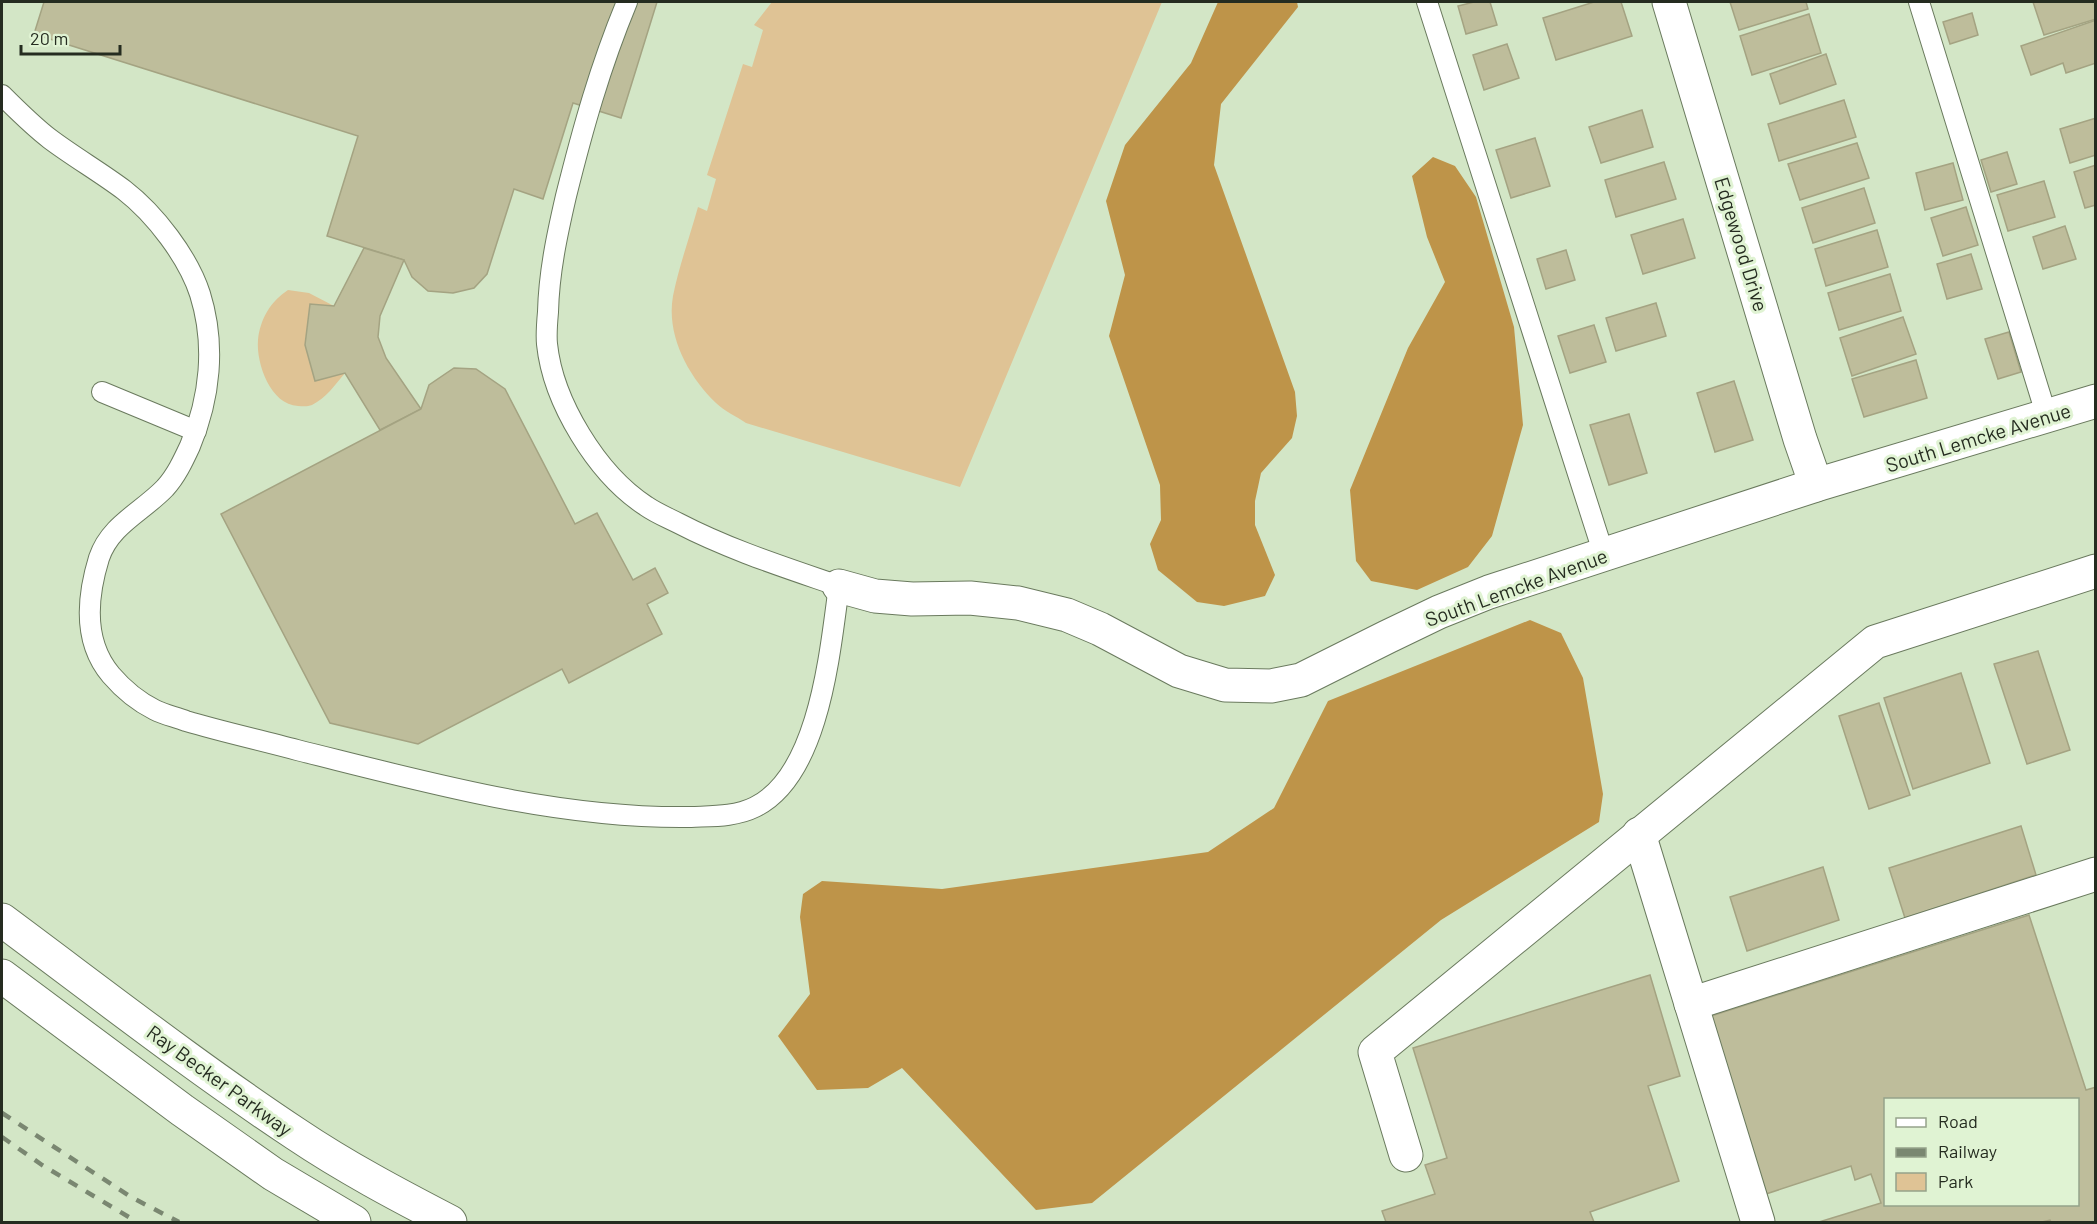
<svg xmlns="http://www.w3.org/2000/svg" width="2097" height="1224" font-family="Barlow,sans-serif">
	<rect width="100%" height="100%" fill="#d3e6c6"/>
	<g fill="#dfc395">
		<path d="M772 2H1162L960 487 746 423C736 416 724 411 716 403 688 376 666 335 673 296 679 266 690 236 698 207L707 211 716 179 707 175 743 64 752 67 763 30 754 25Z"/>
		<path d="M288 290 309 293 334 306 310 304 305 345 315 381 345 373C335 385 326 398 312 405 307 407 302 406 298 406 271 405 256 364 258 340 260 319 271 301 288 290Z"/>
	</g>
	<g fill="#be9449">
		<path d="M1218 2H1297L1298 7 1221 104 1214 165 1295 392 1297 416 1292 438 1261 473 1255 501V525L1275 575 1265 596 1224 606 1197 602 1158 570 1150 544 1161 520 1160 485 1109 336 1125 275 1106 201 1125 145 1191 63Z"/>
		<path d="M1433 157 1455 166 1476 197 1514 327 1523 425 1492 536 1468 567 1417 590 1371 581 1356 561 1350 490 1408 348 1445 282 1427 237 1412 176Z"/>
		<path d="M1530 620 1561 633 1583 678 1603 794 1599 822 1441 920 1092 1203 1036 1210 902 1068 868 1088 817 1090 778 1036 810 994 800 917 803 894 822 881 942 889 1208 852 1274 808 1328 701Z"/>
	</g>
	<g fill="#bebd9b" stroke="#a4a382" stroke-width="1.5" fill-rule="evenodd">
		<path d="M44 2H657L621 118 573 103 543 199 514 189 487 274 474 288 453 293 428 291 412 277 404 260 327 236 358 136 34 34Z"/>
		<path d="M1474 2H1490L1497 25 1466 34 1458 6Z"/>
		<path d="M1594 2H1621L1632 36 1556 60 1543 18Z"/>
		<path d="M1730 2H1806L1808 9 1739 30Z"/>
		<path d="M2033 2H2096V19L2044 35Z"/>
		<path d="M1972 13 1978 35 1950 44 1943 22Z"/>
		<path d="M1809 14 1821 53 1752 75 1740 36Z"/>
		<path d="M2096 20V63L2066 73 2063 63 2031 75 2021 46Z"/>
		<path d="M1507 44 1519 78 1484 90 1473 55Z"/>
		<path d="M1826 54 1836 84 1780 104 1770 74Z"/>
		<path d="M1844 100 1856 137 1779 161 1768 124Z"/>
		<path d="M1642 110 1653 147 1601 163 1589 127Z"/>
		<path d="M2096 118V155L2070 163 2060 129Z"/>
		<path d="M1535 138 1550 186 1511 198 1496 150Z"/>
		<path d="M1857 143 1869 178 1800 200 1788 164Z"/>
		<path d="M2007 152 2017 184 1991 192 1981 160Z"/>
		<path d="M1664 162 1676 199 1616 217 1605 180Z"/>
		<path d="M1953 163 1963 200 1925 210 1916 173Z"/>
		<path d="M2096 165V205L2085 208 2074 172Z"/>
		<path d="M2044 181 2055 217 2008 231 1997 195Z"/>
		<path d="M1864 188 1875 223 1813 243 1802 208Z"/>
		<path d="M1966 207 1978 245 1943 256 1931 218Z"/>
		<path d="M1683 219 1695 258 1643 274 1631 235Z"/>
		<path d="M2065 226 2076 259 2043 269 2033 237Z"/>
		<path d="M1877 230 1888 267 1826 286 1815 249Z"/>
		<path d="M364 248 404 260 380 316 378 337 386 358 421 409 380 430 345 373 315 381 305 345 310 304 334 306Z"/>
		<path d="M1566 250 1575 280 1546 289 1537 259Z"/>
		<path d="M1971 254 1982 289 1947 299 1937 264Z"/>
		<path d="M1890 274 1901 311 1839 330 1828 293Z"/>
		<path d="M1656 303 1666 336 1616 351 1606 318Z"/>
		<path d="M1903 317 1916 354 1852 376 1840 338Z"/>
		<path d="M1594 325 1606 362 1570 373 1558 336Z"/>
		<path d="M2009 332 2021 372 1998 379 1985 339Z"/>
		<path d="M1916 360 1927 398 1864 417 1852 379Z"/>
		<path d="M454 368 476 369 505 389 575 524 597 513 633 580 655 568 668 593 647 604 662 634 569 683 562 669 418 744 330 723 221 514 421 409 429 385Z"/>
		<path d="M1734 381 1753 440 1715 452 1697 393Z"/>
		<path d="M1629 414 1647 473 1609 485 1590 425Z"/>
		<path d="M2038 651 2070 750 2027 764 1994 664Z"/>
		<path d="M1961 673 1990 763 1913 789 1884 698Z"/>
		<path d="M1879 703 1910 795 1869 809 1839 716Z"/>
		<path d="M2021 826 2036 875 1905 918 1889 868Z"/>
		<path d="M1823 867 1839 920 1747 951 1730 897Z"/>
		<path d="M2029 915 2086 1090 2096 1087V1222H2051L2050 1220 2042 1222H1819L1881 1203 1871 1174 1855 1180 1851 1166 1766 1194 1711 1016ZM1886 1100H2078V1204H1886Z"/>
		<path d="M1650 975 1680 1076 1648 1086 1679 1181 1590 1212 1594 1222H1386L1382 1211 1435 1194 1425 1165 1447 1158 1413 1048Z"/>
	</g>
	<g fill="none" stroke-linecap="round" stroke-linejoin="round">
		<defs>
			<g id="lane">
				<path d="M1427 2 1604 555"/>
				<path d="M1919 2 2047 417"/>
				<path d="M2 95C17 110 33 126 50 139 74 157 100 172 124 190 155 214 188 257 200 294 216 345 210 398 190 446 183 461 176 476 165 488 142 512 110 525 99 558 87 597 83 642 111 675 123 689 139 702 155 710 165 715 176 717 186 721 223 732 260 740 297 750 426 782 556 819 691 817 712 816 735 817 755 807 820 775 830 650 839 586 784 567 730 550 678 523 668 518 656 513 646 506 597 474 553 402 547 344 546 334 547 323 548 312 549 272 557 235 566 196 583 128 600 67 627 2"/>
				<path d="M102 392 196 431"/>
			</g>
			<g id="street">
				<path d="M1669 2 1800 439 1816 485"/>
				<path d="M839 586 875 596 912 599 970 598 1018 603 1067 615 1100 629 1179 671 1225 685 1271 686 1301 680 1387 637 1439 612 1489 592 1816 485 2096 401"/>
				<path d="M1639 834 1758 1222"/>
				<path d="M1691 1004 2096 874"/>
				<path d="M1406 1155 1375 1052 1875 642 2096 571"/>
			</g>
			<g id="secondary">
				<path d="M2 920C99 992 195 1067 296 1134 345 1167 398 1195 450 1222"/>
				<path d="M2 976 182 1110 273 1174 354 1222"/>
			</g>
		</defs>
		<use href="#lane" stroke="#6a7a5e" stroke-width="22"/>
		<use href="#street" stroke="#6a7a5e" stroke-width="35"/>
		<use href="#secondary" stroke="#6a7a5e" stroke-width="35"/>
		<use href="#lane" stroke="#fff" stroke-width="20"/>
		<use href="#street" stroke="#fff" stroke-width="33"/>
		<use href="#secondary" stroke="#fff" stroke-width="33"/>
		<g stroke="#7a8771" stroke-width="4.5" stroke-dasharray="10 10" stroke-linecap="butt">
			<path d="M2 1113 131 1197 179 1222"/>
			<path d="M2 1137 42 1165 137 1222"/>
		</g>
	</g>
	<g text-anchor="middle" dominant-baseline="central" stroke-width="6" stroke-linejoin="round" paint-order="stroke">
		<g font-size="20" fill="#252c20" stroke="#e0f3d3">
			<text transform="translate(1742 244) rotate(73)">Edgewood Drive</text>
			<text transform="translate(1978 437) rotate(-17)">South Lemcke Avenue</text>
			<text transform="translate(1516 587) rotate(-20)">South Lemcke Avenue</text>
			<text transform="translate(220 1080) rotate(36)">Ray Becker Parkway</text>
		</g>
	</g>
	<rect width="2097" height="1224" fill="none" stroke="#252c20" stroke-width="6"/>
	<rect x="1884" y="1098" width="195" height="108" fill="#e0f3d3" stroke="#95a38b" stroke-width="1.5"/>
	<rect x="1896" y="1118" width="30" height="9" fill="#ffffff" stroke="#95a38b" stroke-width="1.5"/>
	<text x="1938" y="1128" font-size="18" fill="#252c20">Road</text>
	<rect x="1896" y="1148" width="30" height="9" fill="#7a8771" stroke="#95a38b" stroke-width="1.5"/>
	<text x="1938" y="1158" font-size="18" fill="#252c20">Railway</text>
	<rect x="1896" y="1173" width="30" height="18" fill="#dfc395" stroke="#95a38b" stroke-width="1.5"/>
	<text x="1938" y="1188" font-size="18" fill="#252c20">Park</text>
	<path d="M21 45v9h99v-9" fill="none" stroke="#252c20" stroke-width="3"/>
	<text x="30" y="45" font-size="18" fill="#252c20" stroke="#e0f3d3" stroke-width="4.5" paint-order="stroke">20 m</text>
</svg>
